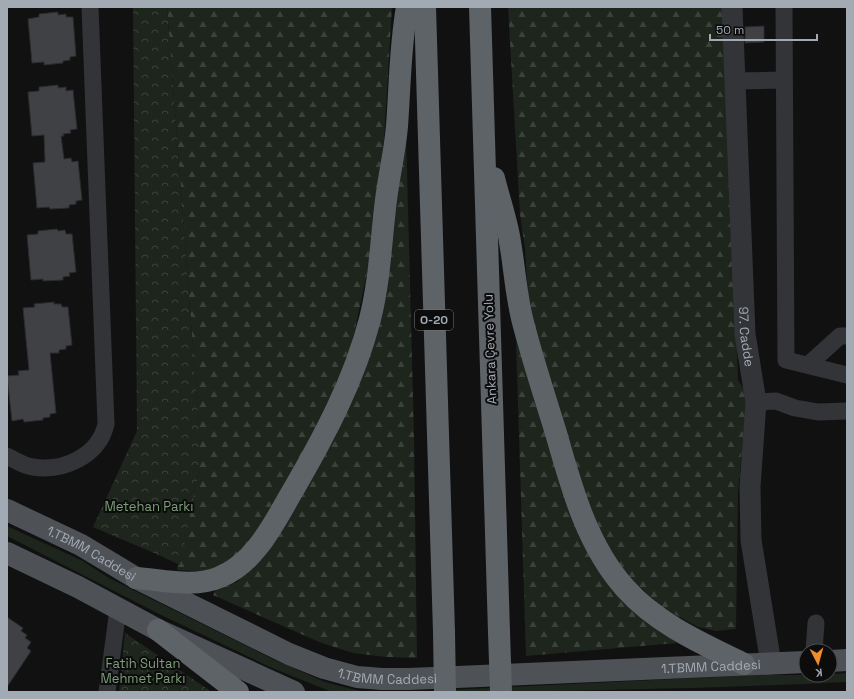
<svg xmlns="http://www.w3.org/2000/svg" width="854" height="699" font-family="'Space Grotesk',sans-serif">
	<defs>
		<pattern id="forest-firs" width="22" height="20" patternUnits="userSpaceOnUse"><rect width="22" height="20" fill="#1d251d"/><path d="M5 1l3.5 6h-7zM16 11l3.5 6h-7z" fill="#3b423b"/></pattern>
		<pattern id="park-crowns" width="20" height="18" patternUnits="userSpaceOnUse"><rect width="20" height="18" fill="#1d251d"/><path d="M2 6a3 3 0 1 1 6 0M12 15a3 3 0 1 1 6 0" fill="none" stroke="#3b423b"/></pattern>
	</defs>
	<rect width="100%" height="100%" fill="#111112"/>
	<g fill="#1d251d">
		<path d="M7 526 83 561 109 578 275 660 325 682 364 692H332L272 668 159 614 7 536Z"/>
		<path d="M847 673V682C699 689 552 692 404 692L757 675H830V674Z"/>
	</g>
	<g fill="url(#forest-firs)">
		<path d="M167 7H392L384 139 369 264 352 343 319 427 246 549 210 572 177 570 199 470V428Z"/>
		<path d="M508 7H725L738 380 747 394 738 493 736 629 716 631 698 627 663 608 630 578 609 554 576 471 536 340 528 297 525 249 520 214Z"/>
		<path d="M406 132 414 437 417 658 386 657 353 653 319 642 213 595 216 590 237 582 257 564 275 541 336 436 396 206Z"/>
		<path d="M516 341 549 443 637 614 677 643 526 656Z"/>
	</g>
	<g fill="url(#park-crowns)">
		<path d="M133 7H167L199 428V470L180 565C152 551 122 540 93 527L137 431Z"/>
		<path d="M125 633 212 692H119Z"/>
	</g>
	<g fill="#404145" stroke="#2b2c2e">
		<path d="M58 12V15L66 14V17H73L76 56 70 57V60L63 61V63L44 65V62L32 63 28 19 39 17V14Z"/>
		<path d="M764 26V42L745 43V27Z"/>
		<path d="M58 85V88L66 87V91L73 90 77 129 70 130 71 133 63 134 64 136H61L64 159 71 158 72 162 78 161 82 200 76 201V204L69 205V208L50 209 49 207 37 208 33 163 45 162 44 135 32 136 28 92 39 91V87Z"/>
		<path d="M57 229 58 231 65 230 66 234H72L76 272 69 273 70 276 63 277V280L43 281V279L31 280 27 235 38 234V231Z"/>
		<path d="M54 302V304H61L62 307H68L72 345 66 346V349L59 350V353H50L56 413 50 414V417L43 418V420L24 422 23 419 12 421 7 376 19 375 18 371 29 370 23 308 35 307 34 304Z"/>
		<path d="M7 617 23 628 21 631 27 635 25 638 31 642 27 648 31 651 7 687Z"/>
	</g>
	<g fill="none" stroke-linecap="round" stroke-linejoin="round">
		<g stroke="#323437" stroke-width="17">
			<path d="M784 7 786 360 847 375"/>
			<path d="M734 81 784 80"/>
			<path d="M808 365 840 336H847"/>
			<path d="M756 402 776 401 795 408 818 412 847 411"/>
			<path d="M7 456C15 460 24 466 33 467 63 472 99 456 106 424L90 7"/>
			<path d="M814 651 816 623"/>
			<path d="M107 692 118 609"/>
		</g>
		<path stroke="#323437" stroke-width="21" id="s1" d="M732 7 745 334 756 402 750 487 751 540 771 664"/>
		<g stroke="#4e5156" stroke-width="22">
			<path id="s2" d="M7 510 81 545 136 578 289 654 324 668 357 677 382 679H409L806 662"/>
			<path d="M7 553 78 587 158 630 294 692"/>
			<path d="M830 661 847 660"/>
		</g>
		<g stroke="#5e6368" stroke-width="22">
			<path d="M425 7 444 632"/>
			<path d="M480 7 499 632"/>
			<path d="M494 178C499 199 507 221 510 242 515 270 516 298 524 326 533 361 545 397 556 433 571 486 587 546 625 588 657 624 703 644 744 664"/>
			<path d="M136 578C163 580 195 588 220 577 255 563 274 523 292 492 324 437 354 381 370 319 380 280 381 239 386 200 389 175 395 151 397 126 400 86 400 47 407 7"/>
			<path d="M158 630 238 692"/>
		</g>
		<g stroke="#5e6368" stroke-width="22">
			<path d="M444 632 445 692"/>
			<path d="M499 632 501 692"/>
		</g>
	</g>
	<g text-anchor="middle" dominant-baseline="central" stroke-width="4" stroke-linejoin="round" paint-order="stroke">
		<rect fill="#0c0c0d" stroke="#757b81" stroke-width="1" x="415" y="310" width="38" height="20" rx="3"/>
		<g font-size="12" font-weight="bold" fill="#a2aab3">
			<text x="434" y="320">O-20</text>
		</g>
		<g font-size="13" fill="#a2aab3" stroke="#0c0c0d">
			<text stroke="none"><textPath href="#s1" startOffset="330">97. Cadde</textPath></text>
			<text transform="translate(490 349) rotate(-92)">Ankara Çevre Yolu</text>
			<text stroke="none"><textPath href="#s2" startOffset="95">1.TBMM Caddesi</textPath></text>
			<text stroke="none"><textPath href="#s2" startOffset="743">1.TBMM Caddesi</textPath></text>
			<text stroke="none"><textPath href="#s2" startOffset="419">1.TBMM Caddesi</textPath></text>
		</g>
		<g font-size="13" fill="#7d9e79" stroke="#0c0c0d">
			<text x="149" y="506">Metehan Parkı</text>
			<text x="143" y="663">Fatih Sultan<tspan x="143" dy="15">Mehmet Parkı</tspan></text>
		</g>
	</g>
	<rect width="854" height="699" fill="none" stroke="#a2aab3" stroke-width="16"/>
	<g transform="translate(818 663) rotate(174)"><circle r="19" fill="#0c0c0d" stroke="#484b4f"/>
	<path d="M0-3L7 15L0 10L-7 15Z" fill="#ef8d2d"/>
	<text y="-6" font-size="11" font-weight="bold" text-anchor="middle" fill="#a2aab3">K</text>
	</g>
	<path d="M710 34v6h107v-6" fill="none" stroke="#a2aab3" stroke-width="2"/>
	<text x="716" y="34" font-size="12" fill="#a2aab3" stroke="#0c0c0d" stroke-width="3" paint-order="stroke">50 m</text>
</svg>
